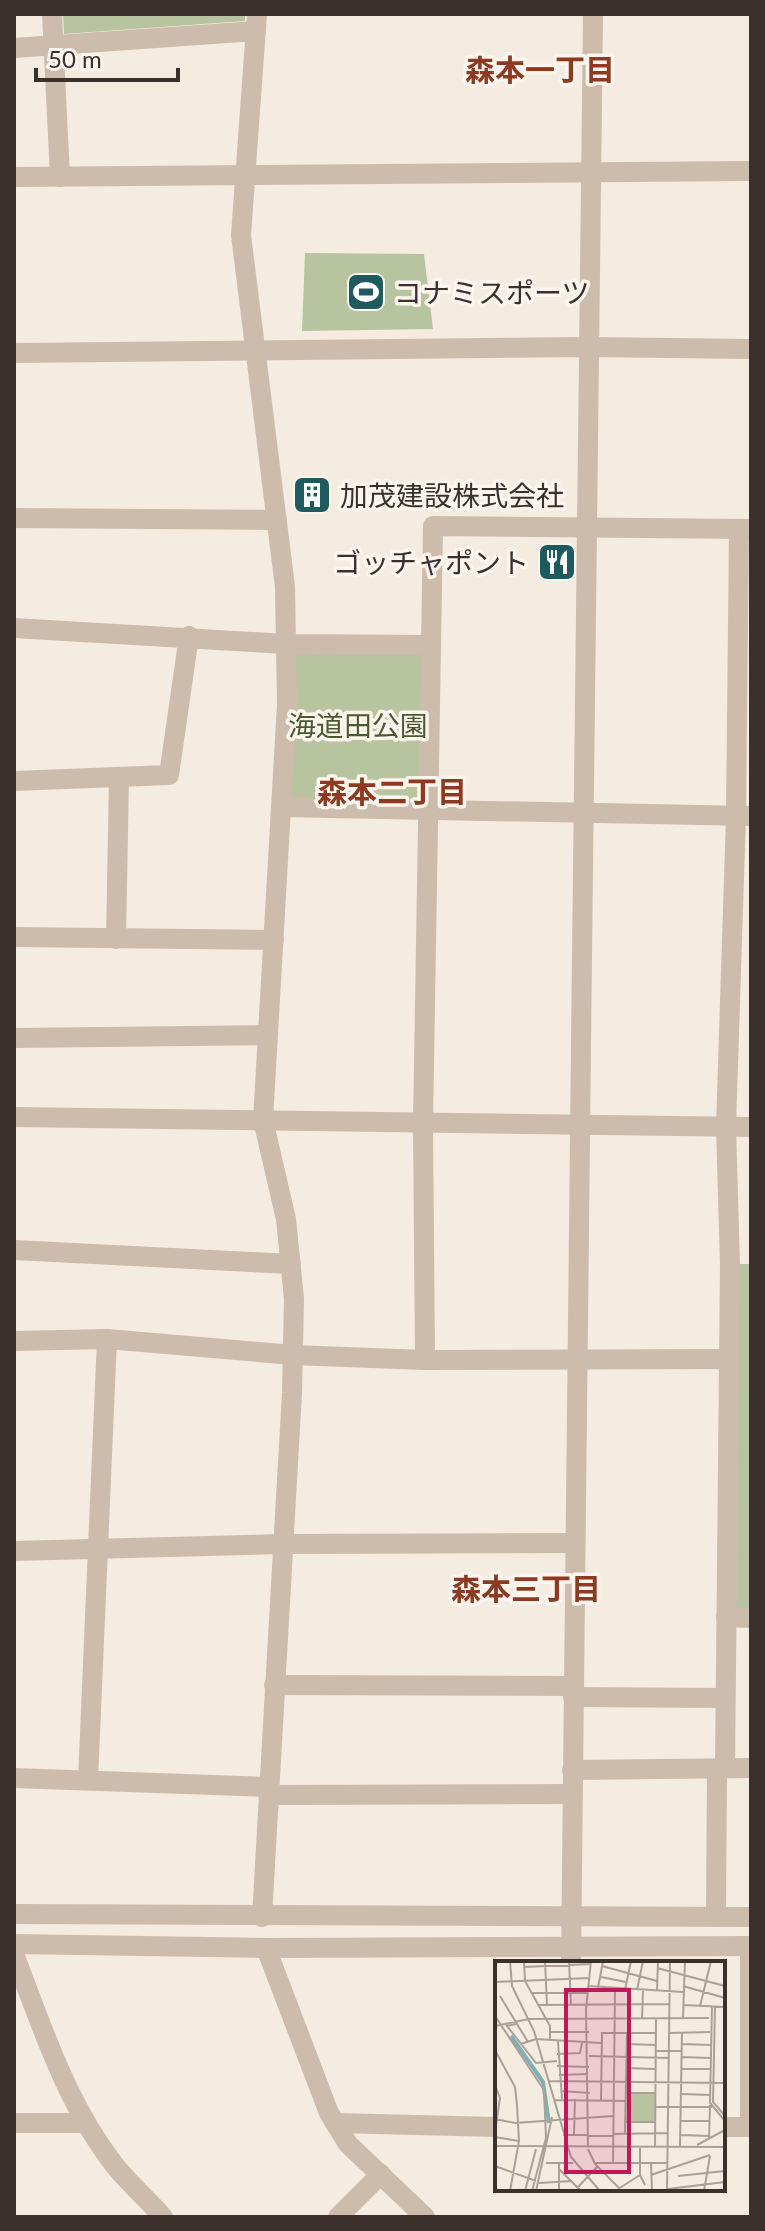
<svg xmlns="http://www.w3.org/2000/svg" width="765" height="2231" font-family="Lato,'Noto Sans JP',sans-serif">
	<rect width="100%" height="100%" fill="#f4ebe1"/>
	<g fill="#b8c4a0">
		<path d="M63 14H245V21L64 34Z"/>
		<path d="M305 253 424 254 433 329 302 331Z"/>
		<path d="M296 651 422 652 424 803 290 798Z"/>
		<path d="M739 1264H751V1618L726 1617Z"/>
	</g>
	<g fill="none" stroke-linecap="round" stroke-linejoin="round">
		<g stroke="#cdbbac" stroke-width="20">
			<path d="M52 14 60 177"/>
			<path d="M257 14 241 235 285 587 287 704 263 1120 286 1219 294 1299 292 1393 262 1917"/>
			<path d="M14 48 256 31"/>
			<path d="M14 177 751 171"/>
			<path d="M14 353 589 347 751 349"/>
			<path d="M14 518 277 520"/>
			<path d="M14 628 286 644 429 645"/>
			<path d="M14 781 169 775 189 636"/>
			<path d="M281 807 751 816"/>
			<path d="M14 937 274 940"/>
			<path d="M116 939 119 777"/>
			<path d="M14 1038 268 1035"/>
			<path d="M14 1117 751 1127"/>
			<path d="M14 1250 291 1264"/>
			<path d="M14 1341 107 1339 293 1355 425 1360 729 1359"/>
			<path d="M425 1360 423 1123 433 526 751 529"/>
			<path d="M14 1551 282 1544 574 1543"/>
			<path d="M726 1617 751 1618"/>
			<path d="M274 1685 573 1686"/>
			<path d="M573 1697 725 1698"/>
			<path d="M725 1768 730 1264 726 1127 736 816 739 529"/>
			<path d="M572 1770 751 1768"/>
			<path d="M14 1778 269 1787"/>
			<path d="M88 1780 107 1339"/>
			<path d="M268 1795 572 1794"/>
			<path d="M14 1914 751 1917"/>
			<path d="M716 1917 717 1768"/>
			<path d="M14 1944 266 1948 751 1946"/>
			<path d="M750 1946V2127"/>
			<path d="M266 1948 329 2113 348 2144 425 2217"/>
			<path d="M14 1954C42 2027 67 2105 116 2167 130 2184 148 2200 163 2217"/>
			<path d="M571 1963C577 1313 586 664 593 14"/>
			<path d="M14 2123H86"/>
			<path d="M335 2123 497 2127"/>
			<path d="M723 2127H751"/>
			<path d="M338 2217 381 2174"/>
		</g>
	</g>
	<defs>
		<symbol id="stadium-square" viewBox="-11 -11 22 22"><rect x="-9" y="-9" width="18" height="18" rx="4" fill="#1f5a5e" stroke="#fbf5ee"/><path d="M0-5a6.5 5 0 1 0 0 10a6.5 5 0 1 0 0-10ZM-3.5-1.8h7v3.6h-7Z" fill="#fff"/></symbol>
		<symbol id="building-square" viewBox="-11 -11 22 22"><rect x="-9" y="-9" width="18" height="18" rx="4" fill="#1f5a5e" stroke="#fbf5ee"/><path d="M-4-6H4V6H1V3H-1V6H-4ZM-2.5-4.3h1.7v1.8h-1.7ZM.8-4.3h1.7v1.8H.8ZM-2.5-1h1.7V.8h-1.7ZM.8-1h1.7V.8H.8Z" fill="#fff"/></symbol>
		<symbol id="restaurant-square" viewBox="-11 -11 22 22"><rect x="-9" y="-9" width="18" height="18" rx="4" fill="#1f5a5e" stroke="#fbf5ee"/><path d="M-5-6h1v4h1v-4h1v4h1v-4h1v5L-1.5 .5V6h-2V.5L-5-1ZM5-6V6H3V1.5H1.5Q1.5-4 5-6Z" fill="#fff"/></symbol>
	</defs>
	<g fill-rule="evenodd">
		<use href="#stadium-square" x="344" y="270" width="44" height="44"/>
		<use href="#building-square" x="290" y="473" width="44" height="44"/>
		<use href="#restaurant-square" x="535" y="540" width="44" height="44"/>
	</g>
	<g text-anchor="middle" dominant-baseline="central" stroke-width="7" stroke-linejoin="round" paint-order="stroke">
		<g font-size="28" fill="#3b302b" stroke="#fbf5ee" text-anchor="start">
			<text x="394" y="292">コナミスポーツ</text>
			<text x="340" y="495">加茂建設株式会社</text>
			<text x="529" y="562" text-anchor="end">ゴッチャポント</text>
		</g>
		<g font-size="28" fill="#4a5a2e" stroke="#fbf5ee">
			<text x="358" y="725">海道田公園</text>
		</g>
		<g font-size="30" font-weight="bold" fill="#8c3b22" stroke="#fbf5ee">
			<text x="540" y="69">森本一丁目</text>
			<text x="392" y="791">森本二丁目</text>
			<text x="526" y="1588">森本三丁目</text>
		</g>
	</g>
	<g transform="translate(495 1961)">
		<rect width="230" height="230" fill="#f4ebe1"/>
		<path d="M132 132H160V161H131Z" fill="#b8c4a0"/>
		<path fill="none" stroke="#7fb0b2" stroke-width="4" d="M16 75 48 121 54 162"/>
		<path fill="none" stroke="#aaa098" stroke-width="2" d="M15 0 17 25 39 70 76 196 105 230M29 0 30 20 55 65V78M50 0 52 44M74 0 76 44M107 5 162 20M29 6 96 3M162 7 230 25M106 16 131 21M0 21 94 17M93 25 188 31M188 25 230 37M103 27 108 0M130 29 136 0M142 29 148 0M162 30 163 0M37 32H92M5 35 33 81M43 44 174 43M188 44 230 46M205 45 216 0M217 45 215 142 230 160M220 45 218 141 230 155M0 55 49 129 51 177 37 230M188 57 190 0M147 58 148 30M21 63 12 65 41 102 62 100M0 65 34 58 214 57M55 71H94M174 72 215 71M63 80 67 138M26 83 41 78 106 82M131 83 161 84M187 83 216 84M0 89 20 126 22 144 24 180 15 230M161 90H187M62 93 85 92 87 82M94 95 174 97M187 96 215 97M62 105 94 106M131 107 160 108M187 108H215M64 114 93 113M54 120 230 122M0 124 5 137 0 171M66 130 95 132M131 132H160M187 133 215 134M59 139 131 140M106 140 107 72H161M160 146H217M0 158 20 162 118 155M186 160H214M131 161H160M118 173 173 172M130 173 132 72M68 174H93M79 174 80 138M186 174 214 175M93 175H118M0 176 24 180M214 178 215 144M202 184 230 169M0 185 230 186M93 185 91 48 96 0M160 185 161 58M185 185 187 71M145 187V214L150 224M93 188 100 203 127 230M51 202H78M64 202V230M99 202H172M118 202 120 30M156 202 157 230M0 205 41 220M64 208 86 230M156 214 215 194M183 215 230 210M44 222 77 220M83 226 102 206M173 228 230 221M30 230 41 188M41 230 57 156M120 230 145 214M172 230 175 0M209 230 215 195"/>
		<path fill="#c2185b" fill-opacity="0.15" stroke="#c2185b" stroke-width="4" d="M71 29H134V211H71Z"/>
		<rect width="230" height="230" fill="none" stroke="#3b302b" stroke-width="4"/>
	</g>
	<rect width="765" height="2231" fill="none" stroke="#3b302b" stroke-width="32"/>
	<path d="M36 68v12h142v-12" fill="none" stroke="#3b302b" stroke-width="4"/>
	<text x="48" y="68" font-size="24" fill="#3b302b" stroke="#fbf5ee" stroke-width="6" paint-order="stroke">50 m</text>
</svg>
